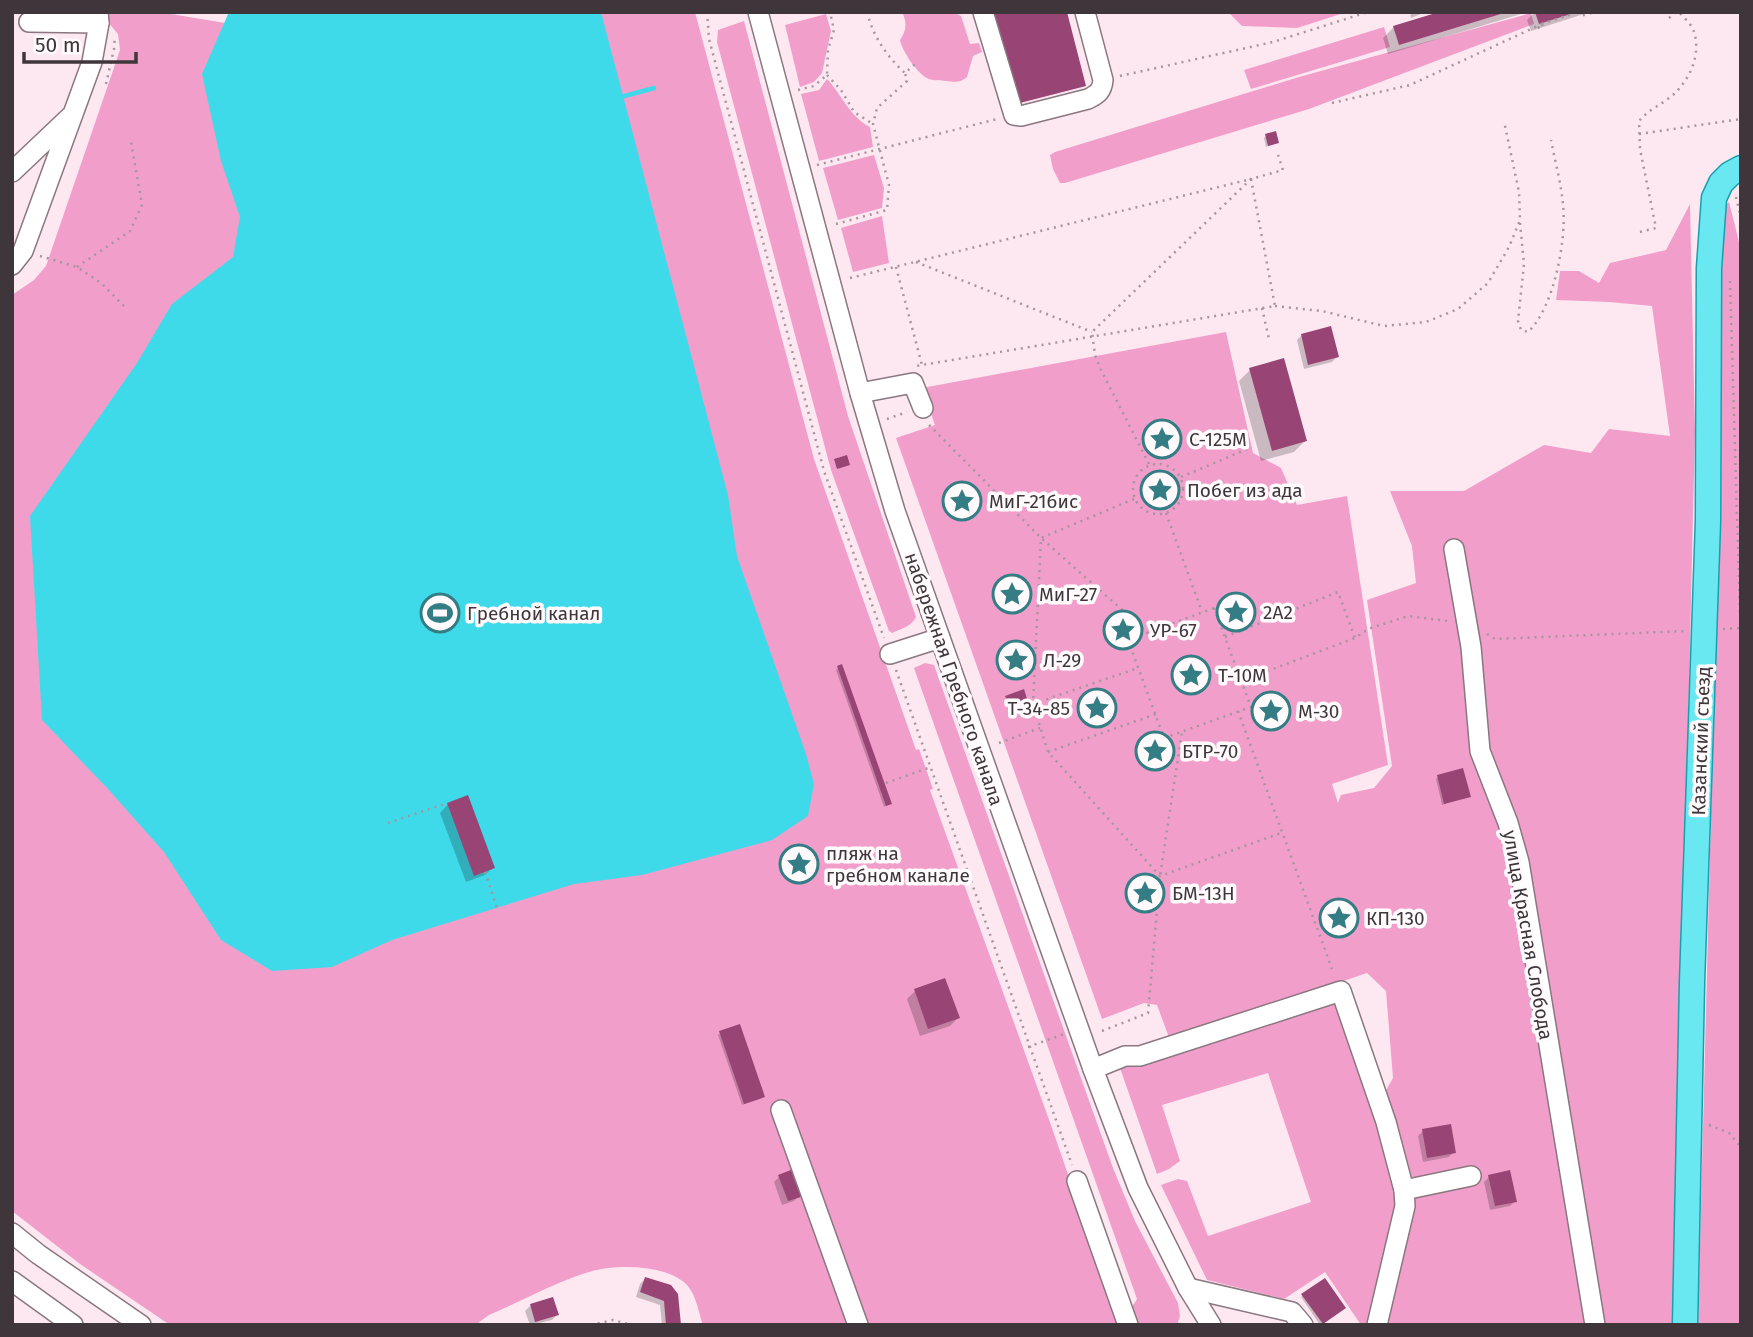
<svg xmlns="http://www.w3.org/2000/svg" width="1753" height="1337" font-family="'Fira Sans',sans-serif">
	<rect width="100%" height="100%" fill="#fde8f2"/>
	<g fill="#f19fca">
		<path d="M106 12H159L225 23 229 12H695L814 459 916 750 919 749 933 789 930 790 1052 1128 1120 1325H703C698 1311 697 1297 687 1285 667 1264 615 1264 589 1272 558 1281 520 1302 489 1315L475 1325H170L80 1264 12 1211V295L34 280 46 266 120 50 118 34 107 21Z"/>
		<path d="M902 12H952L961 16 970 44 979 43 982 52 973 56 967 77C960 83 955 82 946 81 941 80 934 81 929 79 918 75 902 51 900 40 907 30 907 22 902 12Z"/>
		<path d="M1228 12H1347L1297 28 1242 26Z"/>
		<path d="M1531 13 1534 24 1309 109 1065 183H1060L1053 169 1050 155 1055 152 1299 77Z"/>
		<path d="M826 14 831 31 822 73 814 82 800 87 785 25Z"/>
		<path d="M744 21 848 416 916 617C912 626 901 629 892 633L889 631 831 470 717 42 718 30Z"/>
		<path d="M1384 27 1390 47 1251 89 1244 70Z"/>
		<path d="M827 79C842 95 850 117 870 127L873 147 819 161 801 94 819 90Z"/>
		<path d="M874 155 884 188 882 208 838 220 823 168Z"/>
		<path d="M1729 202 1741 250V1325H1698L1717 577 1722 219 1724 206Z"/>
		<path d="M1690 204 1695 431 1674 1325H1381L1410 1201 1385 1092 1393 1078 1386 991 1367 973 1170 1040 1157 1005 1144 1003 1102 1019 896 438 935 425 922 388 1226 332 1253 453 1281 468 1297 505 1347 496 1388 765 1332 784 1338 803 1341 795 1374 788 1392 766 1367 600 1416 583 1412 546 1390 491H1464L1544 445 1591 453 1609 429 1670 436 1652 306 1609 302 1556 300 1560 271H1579L1599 283 1610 263 1666 250Z"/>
		<path d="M882 216 889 263 853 272 841 228Z"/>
		<path d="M925 663 934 665 1113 1168 1135 1221 1178 1303 1180 1316 1177 1325H1135L1130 1310 1137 1299 914 668Z"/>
		<path d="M1338 997 1378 1118 1397 1208 1373 1325H1361L1325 1272 1284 1299 1207 1280 1161 1185 1178 1179 1187 1181 1208 1236 1311 1202 1268 1073 1162 1105 1180 1161 1169 1169 1157 1174 1120 1068Z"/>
	</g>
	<path fill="#3fdaea" d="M229 12H601L728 495 737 556 806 754 814 784 808 816 772 840 642 875 574 884 392 940 332 967 272 971 221 940 164 852 108 789 42 720 30 516 137 363 172 304 233 257 240 217 221 161 202 74Z"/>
	<g fill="#0003">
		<path d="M1410 12H1426L1411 18Z"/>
		<path d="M1445 12H1528L1388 54 1383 38 1394 27Z"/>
		<path d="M1535 12H1590L1531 31 1527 20Z"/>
		<path d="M1266 136 1277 143 1266 147 1264 138Z"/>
		<path d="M1302 335 1337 357 1332 362 1304 369 1297 340Z"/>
		<path d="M1250 370 1305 441 1294 452 1261 461 1239 381Z"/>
		<path d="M838 668 888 805 884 807 836 670Z"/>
		<path d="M1438 777 1469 796 1442 805 1436 779Z"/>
		<path d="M448 804 493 867 485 875 466 882 440 813Z"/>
		<path d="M915 991 958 1018 950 1026 920 1036 907 999Z"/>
		<path d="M720 1033 763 1097 761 1099 742 1105 718 1035Z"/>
		<path d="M1423 1131 1454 1152 1449 1157 1423 1162 1418 1136Z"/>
		<path d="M779 1177 799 1196 794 1201 782 1205 774 1182Z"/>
		<path d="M1489 1177 1515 1201 1510 1206 1490 1210 1484 1182Z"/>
		<path d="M645 1279 670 1287 680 1325H662L660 1305 636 1297 640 1284Z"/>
		<path d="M1303 1295 1342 1310 1320 1325 1301 1297Z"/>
		<path d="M552 1299 557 1315 552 1320 530 1325 525 1311 530 1306Z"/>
	</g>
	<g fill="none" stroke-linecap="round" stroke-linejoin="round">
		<path stroke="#3fdaea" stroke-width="4.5" d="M617 98 654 88"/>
	</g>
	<g fill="#984474">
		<path d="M993 12H1067L1086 86 1016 104Z"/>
		<path d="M1439 12H1504V13L1399 45 1393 26Z"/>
		<path d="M1535 12H1574V13L1539 24Z"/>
		<path d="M1276 131 1279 143 1268 146 1265 134Z"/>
		<path d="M1331 326 1339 357 1308 365 1301 334Z"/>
		<path d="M1284 358 1307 441 1272 451 1249 368Z"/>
		<path d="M847 455 850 465 837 469 834 459Z"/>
		<path d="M842 664 892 804 886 806 837 666Z"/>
		<path d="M1024 689 1027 699 1009 705 1005 696Z"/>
		<path d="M1463 768 1471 797 1444 804 1437 775Z"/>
		<path d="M468 795 495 868 474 876 447 803Z"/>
		<path d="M945 978 960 1018 928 1029 914 989Z"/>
		<path d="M740 1024 765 1097 744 1104 719 1031Z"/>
		<path d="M1451 1124 1456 1153 1427 1158 1422 1129Z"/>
		<path d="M791 1170 801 1197 788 1201 778 1175Z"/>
		<path d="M1510 1170 1517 1202 1495 1206 1488 1175Z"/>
		<path d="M645 1277 671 1285 678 1294 681 1325H666L664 1301 640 1292Z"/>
		<path d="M1325 1278 1346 1308 1323 1324 1301 1294Z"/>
		<path d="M553 1297 559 1315 535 1322 530 1304Z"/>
	</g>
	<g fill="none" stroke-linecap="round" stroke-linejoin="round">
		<defs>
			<g id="minor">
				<path d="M758 12 860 393 895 511 1093 1069 1138 1188 1188 1288 1211 1325"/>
				<path d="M983 12 1014 115 1021 116 1088 99C1098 94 1102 91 1103 80L1085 12"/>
				<path d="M29 22 99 23"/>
				<path d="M12 172 70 117"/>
				<path d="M12 265 23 251 92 62 99 23 98 12"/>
				<path d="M860 393 913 383 923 408"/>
				<path d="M1454 549 1471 647 1480 751 1508 823 1519 862 1595 1325"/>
				<path d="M890 654 940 638"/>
				<path d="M1093 1069 1125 1056H1140L1341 991 1386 1122 1404 1190"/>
				<path d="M781 1110 858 1325"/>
				<path d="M1077 1181 1128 1325"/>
				<path d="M12 1233 38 1254 141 1325"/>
				<path d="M12 1281 73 1325"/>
				<path d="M1188 1288 1292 1312 1303 1325"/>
				<path d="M1377 1325 1405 1206 1404 1190 1471 1176"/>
			</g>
			<path id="major" d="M1685 1325 1692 983 1708 521 1709 268 1714 198 1721 183 1730 174 1741 168"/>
		</defs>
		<use href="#minor" stroke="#8a7780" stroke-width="22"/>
		<use href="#major" stroke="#1a9fac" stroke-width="27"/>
		<g stroke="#a5969e" stroke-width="2.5" stroke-dasharray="2 5" stroke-linecap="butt">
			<path d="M707 12 709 39 824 471 884 638"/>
			<path d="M867 12C873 36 887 57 905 73"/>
			<path d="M1580 12V16L1595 12"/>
			<path d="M1669 18 1676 12"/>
			<path d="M1542 24 1543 27 1539 28 1538 25 1578 12"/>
			<path d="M827 75 841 90 854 112 873 124"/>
			<path d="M1120 76 1273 42 1368 12"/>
			<path d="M106 84 114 49 115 36"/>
			<path d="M798 90 814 86 827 75 828 50 834 30 830 12"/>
			<path d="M1332 103 1410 85 1542 24"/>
			<path d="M1639 134 1741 119"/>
			<path d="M817 165 997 119"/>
			<path d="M1736 197 1741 218"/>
			<path d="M1520 223 1524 264 1518 321 1521 330 1528 332C1554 308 1567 239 1563 204 1561 183 1555 161 1551 140"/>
			<path d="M836 224 887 210 889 185 873 124 877 108 907 81 905 73 915 64"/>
			<path d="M1640 232 1656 228 1640 149 1639 121C1649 109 1663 104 1674 94 1691 78 1702 52 1693 29 1690 23 1683 17 1679 12"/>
			<path d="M40 256 77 267 101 283 125 307"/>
			<path d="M916 262 1092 332"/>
			<path d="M77 267 130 231 142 205 131 142"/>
			<path d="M896 267 922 365"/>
			<path d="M850 278 1251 179 1275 306 916 366"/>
			<path d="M1730 281 1741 647"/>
			<path d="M1275 306 1322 311 1384 326 1426 322 1458 309 1488 283 1509 247 1520 220 1519 192 1504 121"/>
			<path d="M1262 308 1269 339"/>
			<path d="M887 419 907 412"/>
			<path d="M929 425 1041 538 1147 632"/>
			<circle cx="1158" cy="489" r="25"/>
			<path d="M1149 464 1100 368 1095 355 1092 332 1251 179 1283 170 1278 155"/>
			<path d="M1181 477 1252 447"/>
			<path d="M1134 499 1041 538 1033 704 1048 752 1160 876 1284 832"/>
			<path d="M1166 513 1202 612"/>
			<path d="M1214 608 1251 707 1164 738 1128 640Z"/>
			<path d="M1723 629 1741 628"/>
			<path d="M1487 634 1495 639 1685 631"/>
			<path d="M1225 637 1338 592 1355 638"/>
			<path d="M896 670 1072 1165"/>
			<path d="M1241 681 1355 638 1368 629 1408 616 1448 621"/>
			<path d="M1033 704 1138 668"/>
			<path d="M1238 711 1332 969"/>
			<path d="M999 743 1040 728"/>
			<path d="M1048 752 1156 714"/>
			<path d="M886 783 931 767"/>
			<path d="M388 823 447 803"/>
			<path d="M485 872 497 908"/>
			<path d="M1102 1031 1148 1013 1160 876 1182 732"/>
			<path d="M1028 1047 1064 1034"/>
			<path d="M1709 1125 1729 1133 1741 1147"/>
			<path d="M591 1325 613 1320 632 1325"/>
		</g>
		<use href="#minor" stroke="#fff" stroke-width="19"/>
		<use href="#major" stroke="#6ae8f2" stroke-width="24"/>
	</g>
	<defs>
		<symbol id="sight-ring" viewBox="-11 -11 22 22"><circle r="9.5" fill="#fffbfd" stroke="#357d85" stroke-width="1.5"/><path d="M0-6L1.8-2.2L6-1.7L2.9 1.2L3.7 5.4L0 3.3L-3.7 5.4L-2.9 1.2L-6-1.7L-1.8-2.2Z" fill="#357d85"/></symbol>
		<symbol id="stadium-ring" viewBox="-11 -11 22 22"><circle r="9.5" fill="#fffbfd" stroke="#357d85" stroke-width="1.5"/><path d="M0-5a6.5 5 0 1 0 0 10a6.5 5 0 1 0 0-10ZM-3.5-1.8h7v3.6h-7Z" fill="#357d85"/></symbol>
	</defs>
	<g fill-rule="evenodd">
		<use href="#sight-ring" x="1140" y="417" width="44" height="44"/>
		<use href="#sight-ring" x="1138" y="468" width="44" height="44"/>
		<use href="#sight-ring" x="940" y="479" width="44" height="44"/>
		<use href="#sight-ring" x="990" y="572" width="44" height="44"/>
		<use href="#sight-ring" x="1214" y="590" width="44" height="44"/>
		<use href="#stadium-ring" x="418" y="591" width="44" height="44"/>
		<use href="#sight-ring" x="1101" y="608" width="44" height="44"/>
		<use href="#sight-ring" x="994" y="638" width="44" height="44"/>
		<use href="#sight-ring" x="1169" y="653" width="44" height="44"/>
		<use href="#sight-ring" x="1075" y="686" width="44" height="44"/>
		<use href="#sight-ring" x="1249" y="689" width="44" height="44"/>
		<use href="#sight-ring" x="1133" y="729" width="44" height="44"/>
		<use href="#sight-ring" x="777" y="842" width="44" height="44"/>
		<use href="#sight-ring" x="1123" y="871" width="44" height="44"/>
		<use href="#sight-ring" x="1317" y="896" width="44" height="44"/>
	</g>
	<g text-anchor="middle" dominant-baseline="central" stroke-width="7" stroke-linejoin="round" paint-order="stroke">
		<g font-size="19" fill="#3e363a" stroke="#fffbfd" text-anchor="start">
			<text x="1189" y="439">С-125М</text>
			<text x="1187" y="490">Побег из ада</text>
			<text x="989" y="501">МиГ-21бис</text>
			<text x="1039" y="594">МиГ-27</text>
			<text x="1263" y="612">2А2</text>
			<text x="467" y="613">Гребной канал</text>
			<text x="1150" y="630">УР-67</text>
			<text x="1043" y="660">Л-29</text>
			<text x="1218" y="675">Т-10М</text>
			<text x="1070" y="708" text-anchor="end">T-34-85</text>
			<text x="1298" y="711">М-30</text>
			<text x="1182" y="751">БТР-70</text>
			<text x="826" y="853">пляж на<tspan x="826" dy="22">гребном канале</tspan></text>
			<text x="1172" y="893">БМ-13Н</text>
			<text x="1366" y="918">КП-130</text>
		</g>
		<g font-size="19" fill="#3e363a" stroke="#fffbfd">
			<text transform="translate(954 679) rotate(71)">набережная Гребного канала</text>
			<text transform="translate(1701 741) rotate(-88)">Казанский съезд</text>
			<text transform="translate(1528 935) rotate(80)">улица Красная Слобода</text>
		</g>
	</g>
	<rect width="1753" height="1337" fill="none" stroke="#3e363a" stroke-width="28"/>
	<path d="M24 52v10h112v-10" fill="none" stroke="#3e363a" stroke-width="3.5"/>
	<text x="35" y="52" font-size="21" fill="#3e363a" stroke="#fffbfd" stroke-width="5" paint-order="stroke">50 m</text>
</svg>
